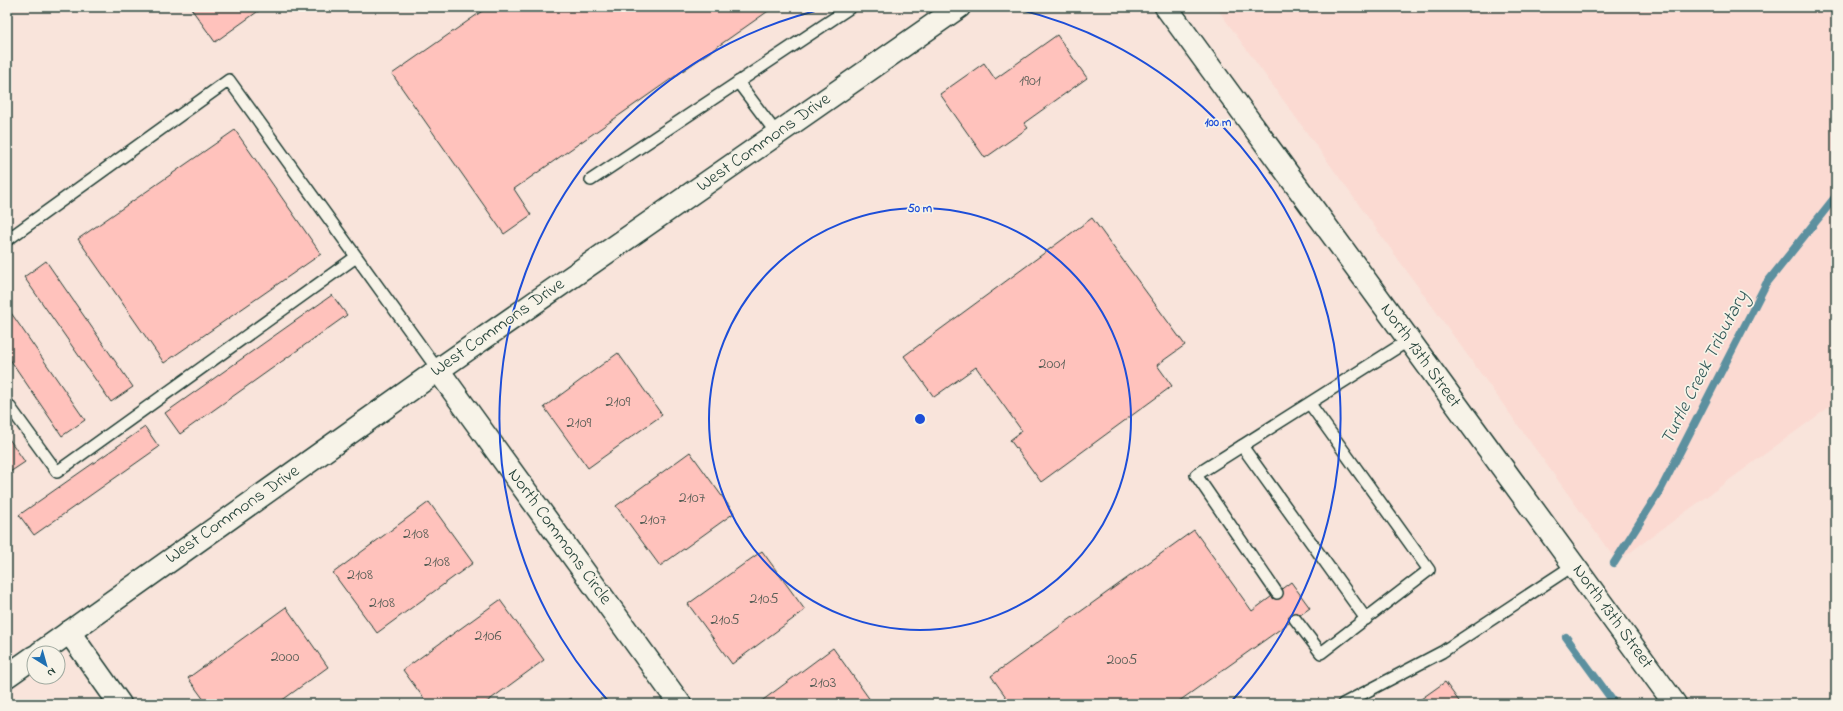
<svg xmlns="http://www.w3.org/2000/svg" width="1843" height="711" font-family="'Indie Flower',sans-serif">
	<rect width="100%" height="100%" fill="#f9e4db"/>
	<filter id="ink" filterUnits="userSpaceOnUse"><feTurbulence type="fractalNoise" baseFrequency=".025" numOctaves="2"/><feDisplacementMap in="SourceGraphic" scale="8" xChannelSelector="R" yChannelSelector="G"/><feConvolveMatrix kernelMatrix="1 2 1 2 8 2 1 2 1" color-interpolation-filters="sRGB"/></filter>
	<g filter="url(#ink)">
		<path fill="#fbdad2" d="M1216 7H1836V402L1617 562Z"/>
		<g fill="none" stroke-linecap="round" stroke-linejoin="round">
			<g stroke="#5c909f" stroke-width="8">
				<path d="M1614 563 1661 489 1766 284 1836 196"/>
				<path d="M1566 637 1615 704"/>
			</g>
		</g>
		<g fill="#ffc2bc" stroke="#1f3d34">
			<path d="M190 7H264L215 42Z"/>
			<path d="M488 7H774L514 189 531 215 504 234 392 74Z"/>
			<path d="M1057 35 1087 78 1024 123 1028 128 985 158 940 94 984 63 995 79Z"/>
			<path d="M235 130 321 254 164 363 78 239Z"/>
			<path d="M1092 218 1185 345 1157 365 1172 386 1041 482 1010 440 1022 431 976 367 934 397 904 356Z"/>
			<path d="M46 261 133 387 111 402 24 277Z"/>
			<path d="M332 295 347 315 180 434 165 413Z"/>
			<path d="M7 307 85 420 62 436 7 355Z"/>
			<path d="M618 353 662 415 588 468 544 407Z"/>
			<path d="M145 427 159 447 34 535 19 515Z"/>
			<path d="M7 436 25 462 7 474Z"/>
			<path d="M690 452 734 513 660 566 616 506Z"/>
			<path d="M429 502 473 563 377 633 333 573Z"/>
			<path d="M1194 530 1252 611 1291 582 1310 608 1175 704H1011L991 676Z"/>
			<path d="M762 551 805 610 732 664 688 604Z"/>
			<path d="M500 600 544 660 484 704H428L403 670Z"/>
			<path d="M286 607 328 667 277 704H207L188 678Z"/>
			<path d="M833 648 873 704H759V703Z"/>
			<path d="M1445 682 1461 704H1414Z"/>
			<path d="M571 698 575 704H563Z"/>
		</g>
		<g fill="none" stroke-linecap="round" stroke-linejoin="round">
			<defs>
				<g id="lane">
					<path d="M738 82 777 134"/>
					<path d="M591 180 851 7"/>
					<path d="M7 240 229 80 438 370"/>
					<path d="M7 403 57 472 356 257"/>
					<path d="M1242 446 1366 619"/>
					<path d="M1277 593 1196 475 1409 340"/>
					<path d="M1295 619 1321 653 1429 570 1310 404"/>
					<path d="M1343 704 1442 652 1574 565"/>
				</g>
				<g id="street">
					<path d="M438 370 680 704"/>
					<path d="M69 632 120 704"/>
					<path d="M40 653 438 370 959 7"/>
					<path d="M7 676 34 657"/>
				</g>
				<path id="secondary" d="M1166 7 1675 704"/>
			</defs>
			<use href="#lane" stroke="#1f3d34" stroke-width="14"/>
			<use href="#street" stroke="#1f3d34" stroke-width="25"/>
			<use href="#secondary" stroke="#1f3d34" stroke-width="25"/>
			<use href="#lane" stroke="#f7f3e8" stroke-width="11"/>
			<use href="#street" stroke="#f7f3e8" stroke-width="22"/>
			<use href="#secondary" stroke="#f7f3e8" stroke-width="22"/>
		</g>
	</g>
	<g fill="none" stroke="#1d4ed8" stroke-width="2">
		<circle cx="920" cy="419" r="211"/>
		<path d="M610 703A421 421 0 0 1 832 7M1008 7A421 421 0 0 1 1230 703"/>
	</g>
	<g text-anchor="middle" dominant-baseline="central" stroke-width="3.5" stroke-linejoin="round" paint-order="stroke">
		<g font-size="16" fill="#575e56">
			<text x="1030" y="81">1901</text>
			<text x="1052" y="364">2001</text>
			<text x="618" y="402">2109</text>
			<text x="579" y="423">2109</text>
			<text x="692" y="498">2107</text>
			<text x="653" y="520">2107</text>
			<text x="416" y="534">2108</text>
			<text x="437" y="562">2108</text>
			<text x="360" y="575">2108</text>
			<text x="764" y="599">2105</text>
			<text x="382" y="603">2108</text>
			<text x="725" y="620">2105</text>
			<text x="488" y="636">2106</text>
			<text x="285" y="657">2000</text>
			<text x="1122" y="660">2005</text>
			<text x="823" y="683">2103</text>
		</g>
		<g font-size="18" fill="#1f3d34" stroke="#f7f3e8">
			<text transform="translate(764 143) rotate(-35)">West Commons Drive</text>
			<text transform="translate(498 328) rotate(-35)">West Commons Drive</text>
			<text transform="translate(1420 356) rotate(54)">North 13th Street</text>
			<text transform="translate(233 515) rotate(-35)">West Commons Drive</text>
			<text transform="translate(559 537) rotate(54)">North Commons Circle</text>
			<text transform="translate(1612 617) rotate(54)">North 13th Street</text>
		</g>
		<g font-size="19" font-style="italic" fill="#335958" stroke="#f7f3e8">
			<text transform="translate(1705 368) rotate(-63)">Turtle Creek Tributary</text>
		</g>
	</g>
	<circle cx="920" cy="419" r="6" fill="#1d4ed8" stroke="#f7f3e8" stroke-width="2"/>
	<g font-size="12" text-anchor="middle" font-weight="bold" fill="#1d4ed8" stroke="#f7f3e8" stroke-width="3.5" stroke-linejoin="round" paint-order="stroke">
		<text x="1218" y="126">100 m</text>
		<text x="920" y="212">50 m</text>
	</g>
	<rect width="1843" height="711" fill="none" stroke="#f7f3e8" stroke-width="24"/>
	<rect x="12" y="12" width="1819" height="687" fill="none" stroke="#1f3d34" stroke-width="1.5" filter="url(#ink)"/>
	<g transform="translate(46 665) rotate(143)"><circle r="19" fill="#f7f3e8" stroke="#a1aaa0"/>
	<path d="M0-3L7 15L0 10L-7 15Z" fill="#1f6fb2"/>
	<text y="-6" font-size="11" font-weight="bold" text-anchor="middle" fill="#1f3d34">N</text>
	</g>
</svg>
